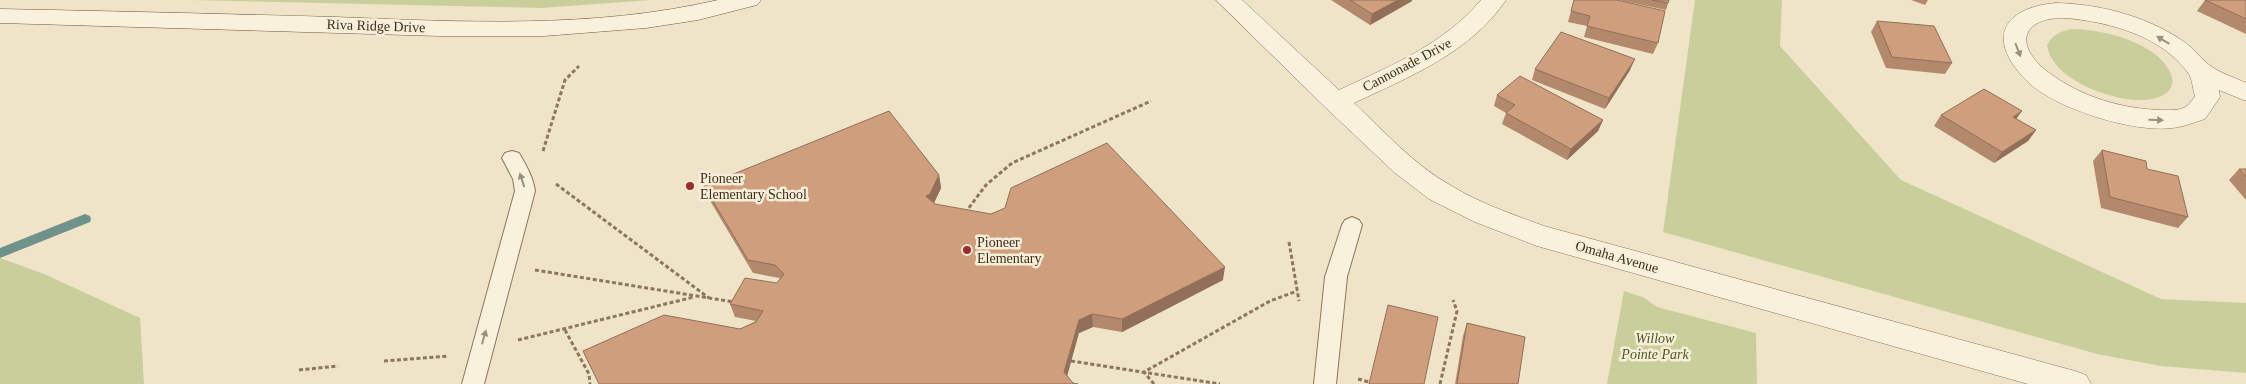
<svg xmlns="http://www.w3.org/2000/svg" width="2246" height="384" font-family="'Times New Roman',serif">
	<rect width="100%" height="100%" fill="#f0e4c8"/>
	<g fill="#c9cf9b">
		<path d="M190 0H651L542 8Z"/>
		<path d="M1695 0H1782L1780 46 1901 180 2161 299 2246 303V373L2161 366 2097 354 1663 232Z"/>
		<path d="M2071 29C2102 29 2158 42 2171 74 2174 82 2172 89 2165 94 2138 112 2070 87 2054 62 2050 57 2048 51 2047 45 2053 34 2060 32 2071 29Z"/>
		<path d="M0 258 44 274 140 318 144 384H0Z"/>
		<path d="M1624 291 1643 297 1657 307 1756 333 1757 384H1607Z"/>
	</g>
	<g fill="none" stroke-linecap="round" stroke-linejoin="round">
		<path fill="#6f938a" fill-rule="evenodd" d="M85 214 90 216 91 219 90 222 0 258V248Z"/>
		<defs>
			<g id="lane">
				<path d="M512 151 519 153C526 165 533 177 535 191L484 384H462L515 191 513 179 502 158 505 153Z"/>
				<path d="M1352 217 1359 220 1362 225 1347 277 1336 384H1314L1325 277 1342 225 1345 220Z"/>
			</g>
			<g id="street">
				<path d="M1216 0H1242L1339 90C1391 66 1444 44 1481 0H1506C1470 53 1409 77 1354 103 1384 131 1414 165 1450 185 1479 203 1512 214 1544 226L2075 371 2086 375 2091 384H2028L1537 246 1475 222 1429 199 1395 173 1326 108Z"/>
				<path d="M2056 3C2100 4 2146 16 2183 41 2193 47 2199 57 2208 64 2219 73 2234 77 2246 83V101L2219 90 2220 97 2205 119C2195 122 2183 127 2172 128 2134 133 2057 109 2029 83 1987 43 1998 8 2056 3ZM2066 18C2110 22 2162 36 2189 74 2192 79 2193 90 2195 96 2193 99 2190 103 2188 105 2182 111 2170 110 2162 110 2122 109 2081 97 2048 72 2014 46 2020 17 2066 18Z"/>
			</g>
			<path id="secondary" d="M718 0H761L757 5 749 7 698 20 646 28 544 36H440L0 23V9C112 11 224 14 335 17 463 22 593 29 718 0Z"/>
		</defs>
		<use href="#lane" stroke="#8d765c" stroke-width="2"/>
		<use href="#street" stroke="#8d765c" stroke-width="1"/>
		<use href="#secondary" stroke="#6f573f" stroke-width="1"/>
		<g stroke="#8d765c" stroke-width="3" stroke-dasharray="4 2.5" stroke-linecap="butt">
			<path d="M543 151 565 80 579 66"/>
			<path d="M556 184 709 298"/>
			<path d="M965 213 986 185 1012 163 1151 101"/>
			<path d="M1289 242 1299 301"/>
			<path d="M535 270 734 302"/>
			<path d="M565 330 589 374 590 384"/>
			<path d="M518 340 694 297"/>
			<path d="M384 361 448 356"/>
			<path d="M1071 361 1220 384"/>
			<path d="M299 370 338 366"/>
			<path d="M1358 379 1369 382"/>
			<path d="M1154 384 1144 372 1270 301 1297 291"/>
			<path d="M1440 384 1457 311 1453 300"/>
		</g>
		<use href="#lane" fill="#faf1dc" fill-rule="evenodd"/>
		<use href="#street" fill="#faf1dc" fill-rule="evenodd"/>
		<use href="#secondary" fill="#faf1dc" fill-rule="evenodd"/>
	</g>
	<g fill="#b2896c">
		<path d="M1331 0H1412V1L1370 25Z"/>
		<path d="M1574 0 1658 43 1653 54 1584 37 1587 26 1568 22Z"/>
		<path d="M1619 0H1669L1666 10Z"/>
		<path d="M1911 0H1928L1925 5Z"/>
		<path d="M2205 0H2246V34L2197 11Z"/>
		<path d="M1877 21 1952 63 1945 74 1886 68 1871 32Z"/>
		<path d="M1535 69 1630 70 1605 109 1532 80Z"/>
		<path d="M1497 95 1603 120 1598 131 1567 160 1502 124 1506 113 1494 106Z"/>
		<path d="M1941 115 2016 119 2036 130 2028 141 1994 163 1934 126Z"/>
		<path d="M2102 150 2147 169 2188 217 2178 228 2101 208 2093 161Z"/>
		<path d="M2239 169H2246V200L2229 180Z"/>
		<path d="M939 175 941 188 934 203 935 204 1223 280 1122 332 1093 327 1079 333 740 329 756 321 735 317 730 304 777 283 780 279 779 278 753 273 709 199 704 186Z"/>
		<path d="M1467 323 1518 384H1455L1463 336Z"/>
	</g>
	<g fill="#916f58">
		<path d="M1398 0H1412V1L1370 25 1372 14Z"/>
		<path d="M1635 59 1630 70 1605 109 1609 98Z"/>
		<path d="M2022 111 2014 122 2013 117Z"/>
		<path d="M1603 120 1598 131 1567 160 1571 149Z"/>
		<path d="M2036 130 2028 141 1994 163 2002 152Z"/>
		<path d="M939 175 941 188 932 207 926 196Z"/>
		<path d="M1225 267 1223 280 1122 332V319Z"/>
		<path d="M1092 314 1093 327 1079 333 1065 384 1064 372 1079 320Z"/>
	</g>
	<g fill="#cf9f7d" stroke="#916f58">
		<path d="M1350 0H1398L1372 14Z"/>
		<path d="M1574 0H1617L1665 11 1658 43 1587 26 1590 16 1571 11Z"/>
		<path d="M1652 0H1669L1668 3Z"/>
		<path d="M2205 0H2246V19Z"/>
		<path d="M1877 21 1934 26 1952 63 1892 57Z"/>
		<path d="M1561 32 1635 59 1609 98 1535 69Z"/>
		<path d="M1520 76 1603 120 1571 149 1506 113 1515 105 1497 95Z"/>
		<path d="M1984 89 2022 111 2013 117 2036 130 2002 152 1941 115Z"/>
		<path d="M889 111 939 175 930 194 926 196 935 204 991 214 1005 208 1011 188 1107 143 1225 267 1122 319 1092 314 1079 320 1064 372 1073 383 1078 384H599L583 351 664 315 740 329 756 322 763 311 730 304 745 278 777 283 784 274 775 265 748 260 704 186Z"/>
		<path d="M2102 150 2146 161 2147 169 2178 176 2188 217 2110 197Z"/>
		<path d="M2239 169H2246V177Z"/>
		<path d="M1388 305 1438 317 1424 384H1369Z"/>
		<path d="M1467 323 1525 337 1518 384H1457Z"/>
	</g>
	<defs><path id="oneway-solid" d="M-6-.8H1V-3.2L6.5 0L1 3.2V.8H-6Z" transform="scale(1.25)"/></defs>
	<g fill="#9c907e">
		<use href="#oneway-solid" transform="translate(2163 40) rotate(-149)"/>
		<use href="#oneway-solid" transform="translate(2018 50) rotate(69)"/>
		<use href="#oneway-solid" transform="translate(2156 120) rotate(1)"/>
		<use href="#oneway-solid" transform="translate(522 180) rotate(-108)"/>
		<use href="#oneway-solid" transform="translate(484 337) rotate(-74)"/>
	</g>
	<g fill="#9e2a2b" stroke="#f7eed8" stroke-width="2">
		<circle cx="690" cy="186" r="5"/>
		<circle cx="967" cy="250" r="5"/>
	</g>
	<g text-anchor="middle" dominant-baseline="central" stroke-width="5" stroke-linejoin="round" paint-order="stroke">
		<g font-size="14" fill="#3d2e20" stroke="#f7eed8">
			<text transform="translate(376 26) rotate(2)">Riva Ridge Drive</text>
			<text transform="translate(1407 65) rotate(-28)">Cannonade Drive</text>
			<text transform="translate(1617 257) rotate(16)">Omaha Avenue</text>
		</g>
		<g font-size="14" fill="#3d2e20" stroke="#f7eed8" text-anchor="start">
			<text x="700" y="178">Pioneer<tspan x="700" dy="16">Elementary School</tspan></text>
			<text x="977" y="242">Pioneer<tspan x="977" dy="16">Elementary</tspan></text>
		</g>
		<g font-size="14" font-style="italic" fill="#4d5a26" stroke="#f7eed8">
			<text x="1655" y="338">Willow<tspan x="1655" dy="16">Pointe Park</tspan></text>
		</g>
	</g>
</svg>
